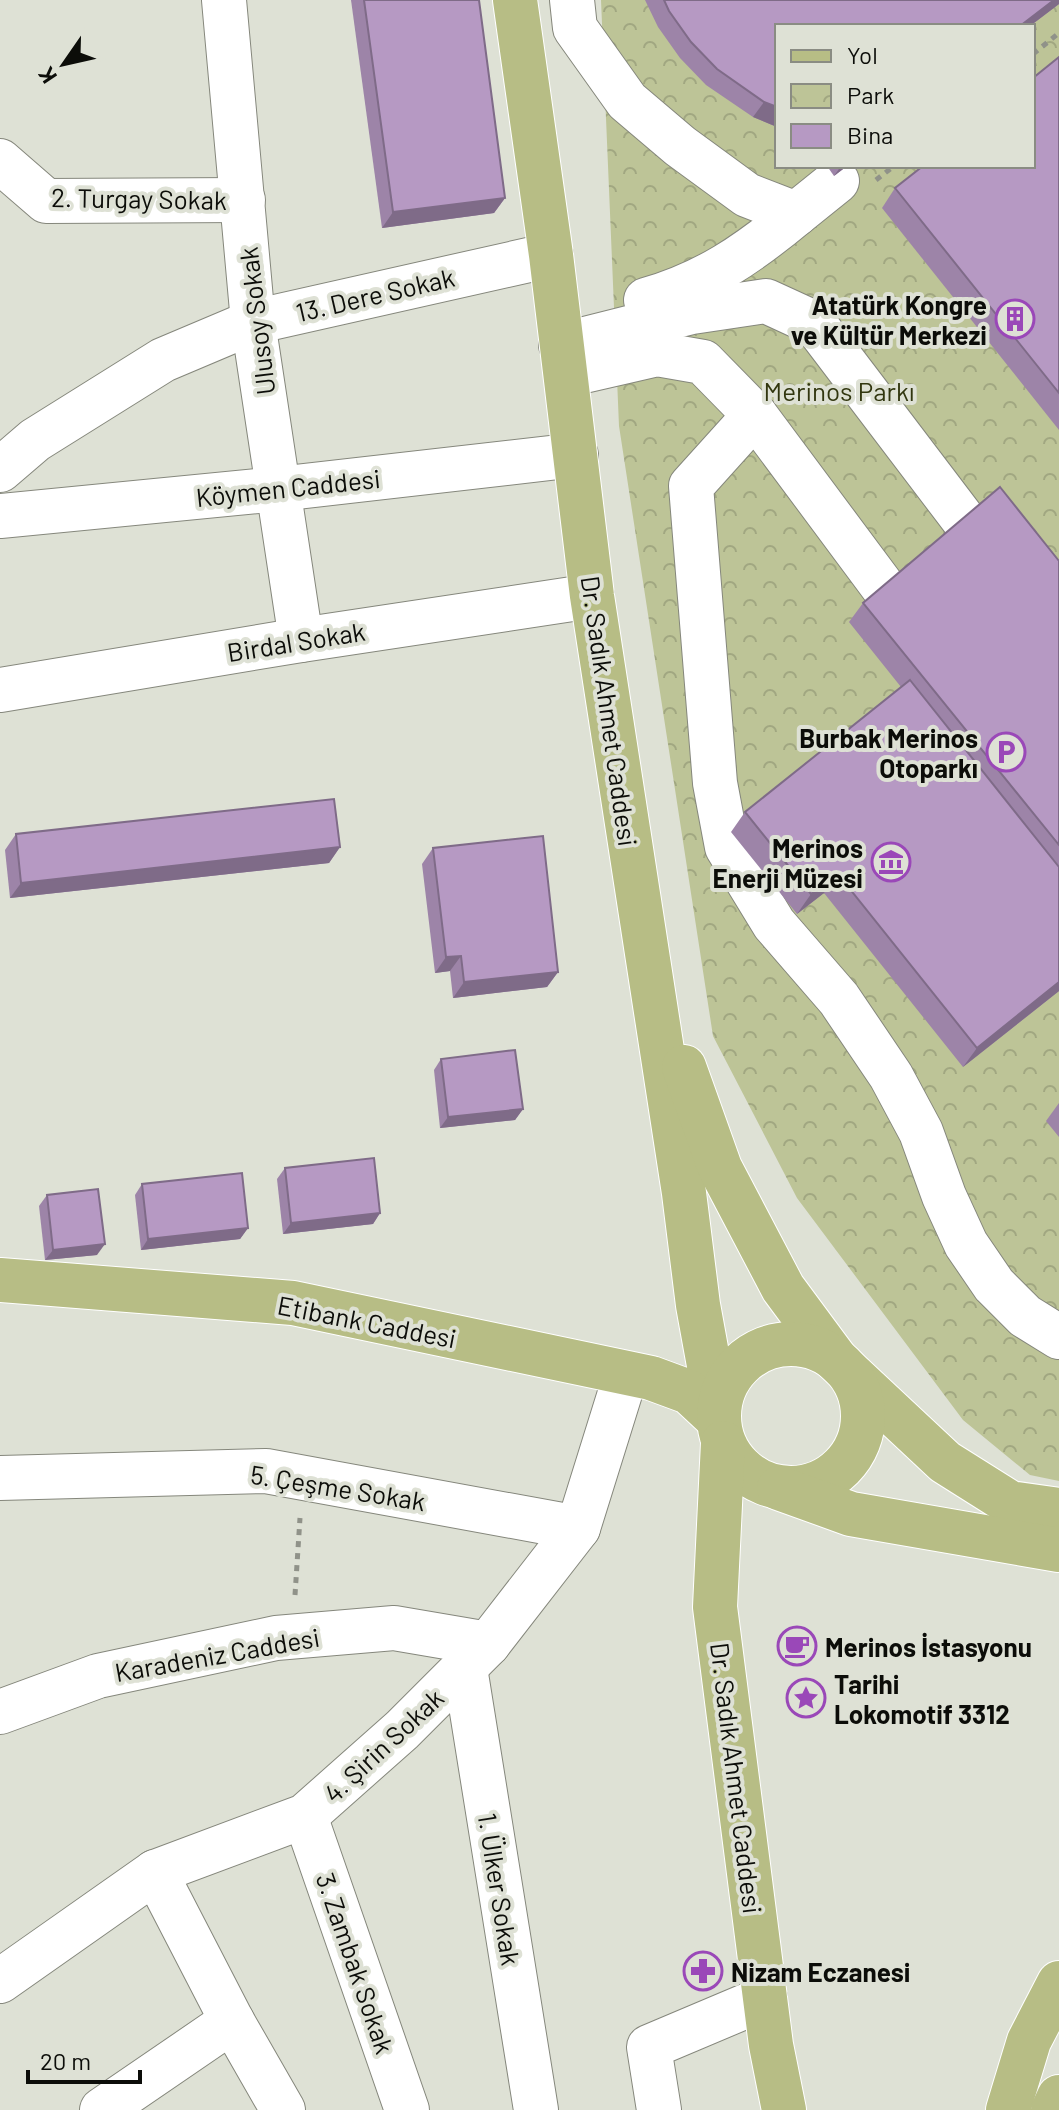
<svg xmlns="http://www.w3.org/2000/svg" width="1059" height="2110" font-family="Barlow,sans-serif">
	<defs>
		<pattern id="park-crowns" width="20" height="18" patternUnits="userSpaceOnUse" patternTransform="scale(2)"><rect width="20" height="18" fill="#bdc497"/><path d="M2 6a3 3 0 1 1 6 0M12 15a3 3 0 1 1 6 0" fill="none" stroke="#a1a781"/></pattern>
	</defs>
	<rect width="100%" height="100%" fill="#dee1d5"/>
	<path fill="url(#park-crowns)" fill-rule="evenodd" d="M601 0H1059V1481L1030 1475 963 1420 797 1198 713 1036 619 426ZM777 26H1033V166H777Z"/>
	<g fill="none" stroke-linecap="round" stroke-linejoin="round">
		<defs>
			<g id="minor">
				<path d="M224 0 253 322 301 640"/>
				<path d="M572 0 575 28 627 101 680 146 747 195 796 214 837 181"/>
				<path d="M0 161 46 201 243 200"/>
				<path d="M646 300C706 283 748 254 796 214"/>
				<path d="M561 345 692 312 766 301 814 323 966 523"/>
				<path d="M566 375 657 354 703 362 755 415 886 591"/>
				<path d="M755 415 691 486 715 783 727 847 774 924 839 999 891 1076 921 1132 944 1196 966 1244 994 1285 1025 1316 1059 1337"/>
				<path d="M0 470 35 440 163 360 253 322 551 255"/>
				<path d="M0 516 279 489 576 455"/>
				<path d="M0 690 301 640 592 596"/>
				<path d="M0 1478 266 1471 578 1528"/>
				<path d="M465 1668 536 2110"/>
				<path d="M0 1712 98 1676 276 1638 394 1628 488 1644"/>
				<path d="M305 1816 407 2110"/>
				<path d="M155 1872 232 2021 283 2110"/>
				<path d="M0 1981 155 1872 305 1816 402 1730 488 1644 578 1528 626 1374"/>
				<path d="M102 2110 232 2021"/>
				<path d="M659 2110 649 2047 765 1998"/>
			</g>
			<g id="major">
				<path d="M515 0 551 255 592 596 684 1193 698 1305 719 1420"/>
				<path d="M684 1067 720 1168 783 1288 837 1361 945 1462 1010 1503 1059 1510"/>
				<path d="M0 1280 293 1303 651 1378 689 1392 719 1420"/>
				<circle cx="791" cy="1416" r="72"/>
				<path d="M723 1443 715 1607 771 2045 784 2110"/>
				<path d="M779 1488 851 1514 1059 1550"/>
				<path d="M1008 2110 1029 2041 1059 1983"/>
				<path d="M1053 2110 1059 2097"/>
			</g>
		</defs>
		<use href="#minor" stroke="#85877c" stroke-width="46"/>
		<use href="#major" stroke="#fff" stroke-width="46"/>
		<g stroke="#909289" stroke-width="5" stroke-dasharray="6 6" stroke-linecap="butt">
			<path d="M1033 54 1059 33"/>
			<path d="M876 180 894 166"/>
			<path d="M295 1595 300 1518"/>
		</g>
		<use href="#minor" stroke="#fff" stroke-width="44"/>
		<use href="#major" stroke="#b7bd85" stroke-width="44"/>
	</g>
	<g fill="#9d84a8">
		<path d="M351 0H479L505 198 494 213 382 228Z"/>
		<path d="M645 0H1059V4L1030 26H777V127L753 117 706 85 680 58 658 27Z"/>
		<path d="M1059 57V430L882 208 895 188Z"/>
		<path d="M827 166H847L834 176Z"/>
		<path d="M1059 561V991L963 1067 824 893 797 914 731 832 745 812 901 687 849 622 863 603Z"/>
		<path d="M16 834 340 847 329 863 10 898 5 850Z"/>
		<path d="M433 848 558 972 547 987 453 998 450 971 435 973 422 864Z"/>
		<path d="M441 1059 523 1109 515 1120 440 1128 434 1070Z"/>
		<path d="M1059 1103V1137L1046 1121Z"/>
		<path d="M285 1168 380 1213 373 1224 283 1234 277 1179Z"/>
		<path d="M142 1184 248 1228 240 1239 141 1250 135 1195Z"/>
		<path d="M47 1195 97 1255 45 1260 39 1206Z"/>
	</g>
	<g fill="#7f6b88">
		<path d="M1054 0H1059V4L1030 26H1020Z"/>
		<path d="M764 102 777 107V127L753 117Z"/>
		<path d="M841 166H847L834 176Z"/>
		<path d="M505 198 494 213 382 228 393 212Z"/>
		<path d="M340 847 329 863 10 898 21 883Z"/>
		<path d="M837 873 824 893 797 914 811 894Z"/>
		<path d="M461 956 450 971 435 973 446 957Z"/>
		<path d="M558 972 547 987 453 998 464 982Z"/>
		<path d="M1059 982V991L963 1067 977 1048Z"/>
		<path d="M523 1109 515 1120 440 1128 448 1117Z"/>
		<path d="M380 1213 373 1224 283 1234 291 1223Z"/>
		<path d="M248 1228 240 1239 141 1250 148 1239Z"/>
		<path d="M105 1244 97 1255 45 1260 53 1250Z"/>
	</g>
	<g fill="#b699c3" stroke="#7f6b88" stroke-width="2">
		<path d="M364 0H479L505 198 393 212Z"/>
		<path d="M664 0H1054L1020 26H777V107L764 102 717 69 691 42 669 11Z"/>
		<path d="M1059 57V393L895 188 923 166H1033V78Z"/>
		<path d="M1000 487 1059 561V845L863 603Z"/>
		<path d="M910 680 1059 867V982L977 1048 837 873 811 894 745 812Z"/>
		<path d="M334 799 340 847 21 883 16 834Z"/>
		<path d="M543 836 558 972 464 982 461 956 446 957 433 848Z"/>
		<path d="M515 1050 523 1109 448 1117 441 1059Z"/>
		<path d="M374 1158 380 1213 291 1223 285 1168Z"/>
		<path d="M242 1173 248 1228 148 1239 142 1184Z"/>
		<path d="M98 1189 105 1244 53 1250 47 1195Z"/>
	</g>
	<defs>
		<symbol id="building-ring" viewBox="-11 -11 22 22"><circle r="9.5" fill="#dee1d5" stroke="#9a48b8" stroke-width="1.5"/><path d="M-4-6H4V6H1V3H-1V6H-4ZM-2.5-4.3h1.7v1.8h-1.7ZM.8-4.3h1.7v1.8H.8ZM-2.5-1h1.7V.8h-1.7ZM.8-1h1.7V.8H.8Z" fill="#9a48b8"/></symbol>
		<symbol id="parking-ring" viewBox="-11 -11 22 22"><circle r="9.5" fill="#dee1d5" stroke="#9a48b8" stroke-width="1.5"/><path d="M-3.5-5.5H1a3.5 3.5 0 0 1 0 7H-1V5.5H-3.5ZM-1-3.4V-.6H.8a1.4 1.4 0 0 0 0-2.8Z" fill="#9a48b8"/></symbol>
		<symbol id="museum-ring" viewBox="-11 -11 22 22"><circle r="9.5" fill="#dee1d5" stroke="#9a48b8" stroke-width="1.5"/><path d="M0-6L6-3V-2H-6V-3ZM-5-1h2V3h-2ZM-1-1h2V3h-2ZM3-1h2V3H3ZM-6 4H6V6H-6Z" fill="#9a48b8"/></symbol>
		<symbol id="cafe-ring" viewBox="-11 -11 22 22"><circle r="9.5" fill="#dee1d5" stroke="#9a48b8" stroke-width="1.5"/><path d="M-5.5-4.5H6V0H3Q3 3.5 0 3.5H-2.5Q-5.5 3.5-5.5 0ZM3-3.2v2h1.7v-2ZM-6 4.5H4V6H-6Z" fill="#9a48b8"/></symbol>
		<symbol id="sight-ring" viewBox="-11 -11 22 22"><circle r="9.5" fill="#dee1d5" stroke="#9a48b8" stroke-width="1.5"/><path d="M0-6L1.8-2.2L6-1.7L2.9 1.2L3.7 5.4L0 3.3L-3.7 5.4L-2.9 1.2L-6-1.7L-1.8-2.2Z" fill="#9a48b8"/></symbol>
		<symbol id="pharmacy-ring" viewBox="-11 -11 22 22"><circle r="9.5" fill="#dee1d5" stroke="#9a48b8" stroke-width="1.5"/><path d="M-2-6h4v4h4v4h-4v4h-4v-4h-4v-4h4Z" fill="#9a48b8"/></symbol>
	</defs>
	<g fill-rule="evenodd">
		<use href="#building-ring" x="993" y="297" width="44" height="44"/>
		<use href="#parking-ring" x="984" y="730" width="44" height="44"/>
		<use href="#museum-ring" x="869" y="840" width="44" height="44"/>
		<use href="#cafe-ring" x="775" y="1624" width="44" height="44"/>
		<use href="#sight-ring" x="784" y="1676" width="44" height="44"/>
		<use href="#pharmacy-ring" x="681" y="1949" width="44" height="44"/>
	</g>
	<g text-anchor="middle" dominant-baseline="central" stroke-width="8" stroke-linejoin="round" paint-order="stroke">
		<g font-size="26" fill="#0c0d09" stroke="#dee1d5">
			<text transform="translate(139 198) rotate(1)">2. Turgay Sokak</text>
			<text transform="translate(375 294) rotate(-13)">13. Dere Sokak</text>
			<text transform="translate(256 321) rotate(-97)">Ulusoy Sokak</text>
			<text transform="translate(288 487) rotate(-6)">Köymen Caddesi</text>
			<text transform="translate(296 641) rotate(-9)">Birdal Sokak</text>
			<text transform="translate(610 711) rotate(82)">Dr. Sadık Ahmet Caddesi</text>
			<text transform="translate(367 1321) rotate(11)">Etibank Caddesi</text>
			<text transform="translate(338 1487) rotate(9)">5. Çeşme Sokak</text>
			<text transform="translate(217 1654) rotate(-10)">Karadeniz Caddesi</text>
			<text transform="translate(383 1745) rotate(-43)">4. Şirin Sokak</text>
			<text transform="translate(737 1778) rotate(83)">Dr. Sadık Ahmet Caddesi</text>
			<text transform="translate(500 1889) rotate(81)">1. Ülker Sokak</text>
			<text transform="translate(356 1963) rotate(71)">3. Zambak Sokak</text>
		</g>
		<g font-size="26" font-weight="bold" fill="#0c0d09" stroke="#dee1d5" text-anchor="end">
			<text x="987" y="304">Atatürk Kongre<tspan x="987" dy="30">ve Kültür Merkezi</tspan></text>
			<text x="978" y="737">Burbak Merinos<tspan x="978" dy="30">Otoparkı</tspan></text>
			<text x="863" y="847">Merinos<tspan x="863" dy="30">Enerji Müzesi</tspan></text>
			<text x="825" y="1646" text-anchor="start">Merinos İstasyonu</text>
			<text x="834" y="1683" text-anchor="start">Tarihi<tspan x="834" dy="30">Lokomotif 3312</tspan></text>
			<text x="731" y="1971" text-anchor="start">Nizam Eczanesi</text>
		</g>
		<g font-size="26" fill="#31360f" stroke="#dee1d5">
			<text x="839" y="390">Merinos Parkı</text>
		</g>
	</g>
	<rect x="775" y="24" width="260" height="144" fill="#dee1d5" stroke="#8a8c83" stroke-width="2"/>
	<rect x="791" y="50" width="40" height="12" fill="#b7bd85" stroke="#8a8c83" stroke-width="2"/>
	<text x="847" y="64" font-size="24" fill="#0c0d09">Yol</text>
	<rect x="791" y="84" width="40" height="24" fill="url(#park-crowns)" stroke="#8a8c83" stroke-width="2"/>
	<text x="847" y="104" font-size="24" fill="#0c0d09">Park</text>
	<rect x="791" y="124" width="40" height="24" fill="#b699c3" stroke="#8a8c83" stroke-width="2"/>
	<text x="847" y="144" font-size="24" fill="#0c0d09">Bina</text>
	<g transform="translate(64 64) rotate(236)" stroke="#dee1d5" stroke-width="6" paint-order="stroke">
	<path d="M0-6L14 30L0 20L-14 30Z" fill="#0c0d09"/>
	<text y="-12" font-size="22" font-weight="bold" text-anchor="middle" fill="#0c0d09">K</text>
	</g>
	<path d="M28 2070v12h112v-12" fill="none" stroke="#0c0d09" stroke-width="4"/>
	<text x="40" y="2070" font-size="24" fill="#0c0d09" stroke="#dee1d5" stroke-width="6" paint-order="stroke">20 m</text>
</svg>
